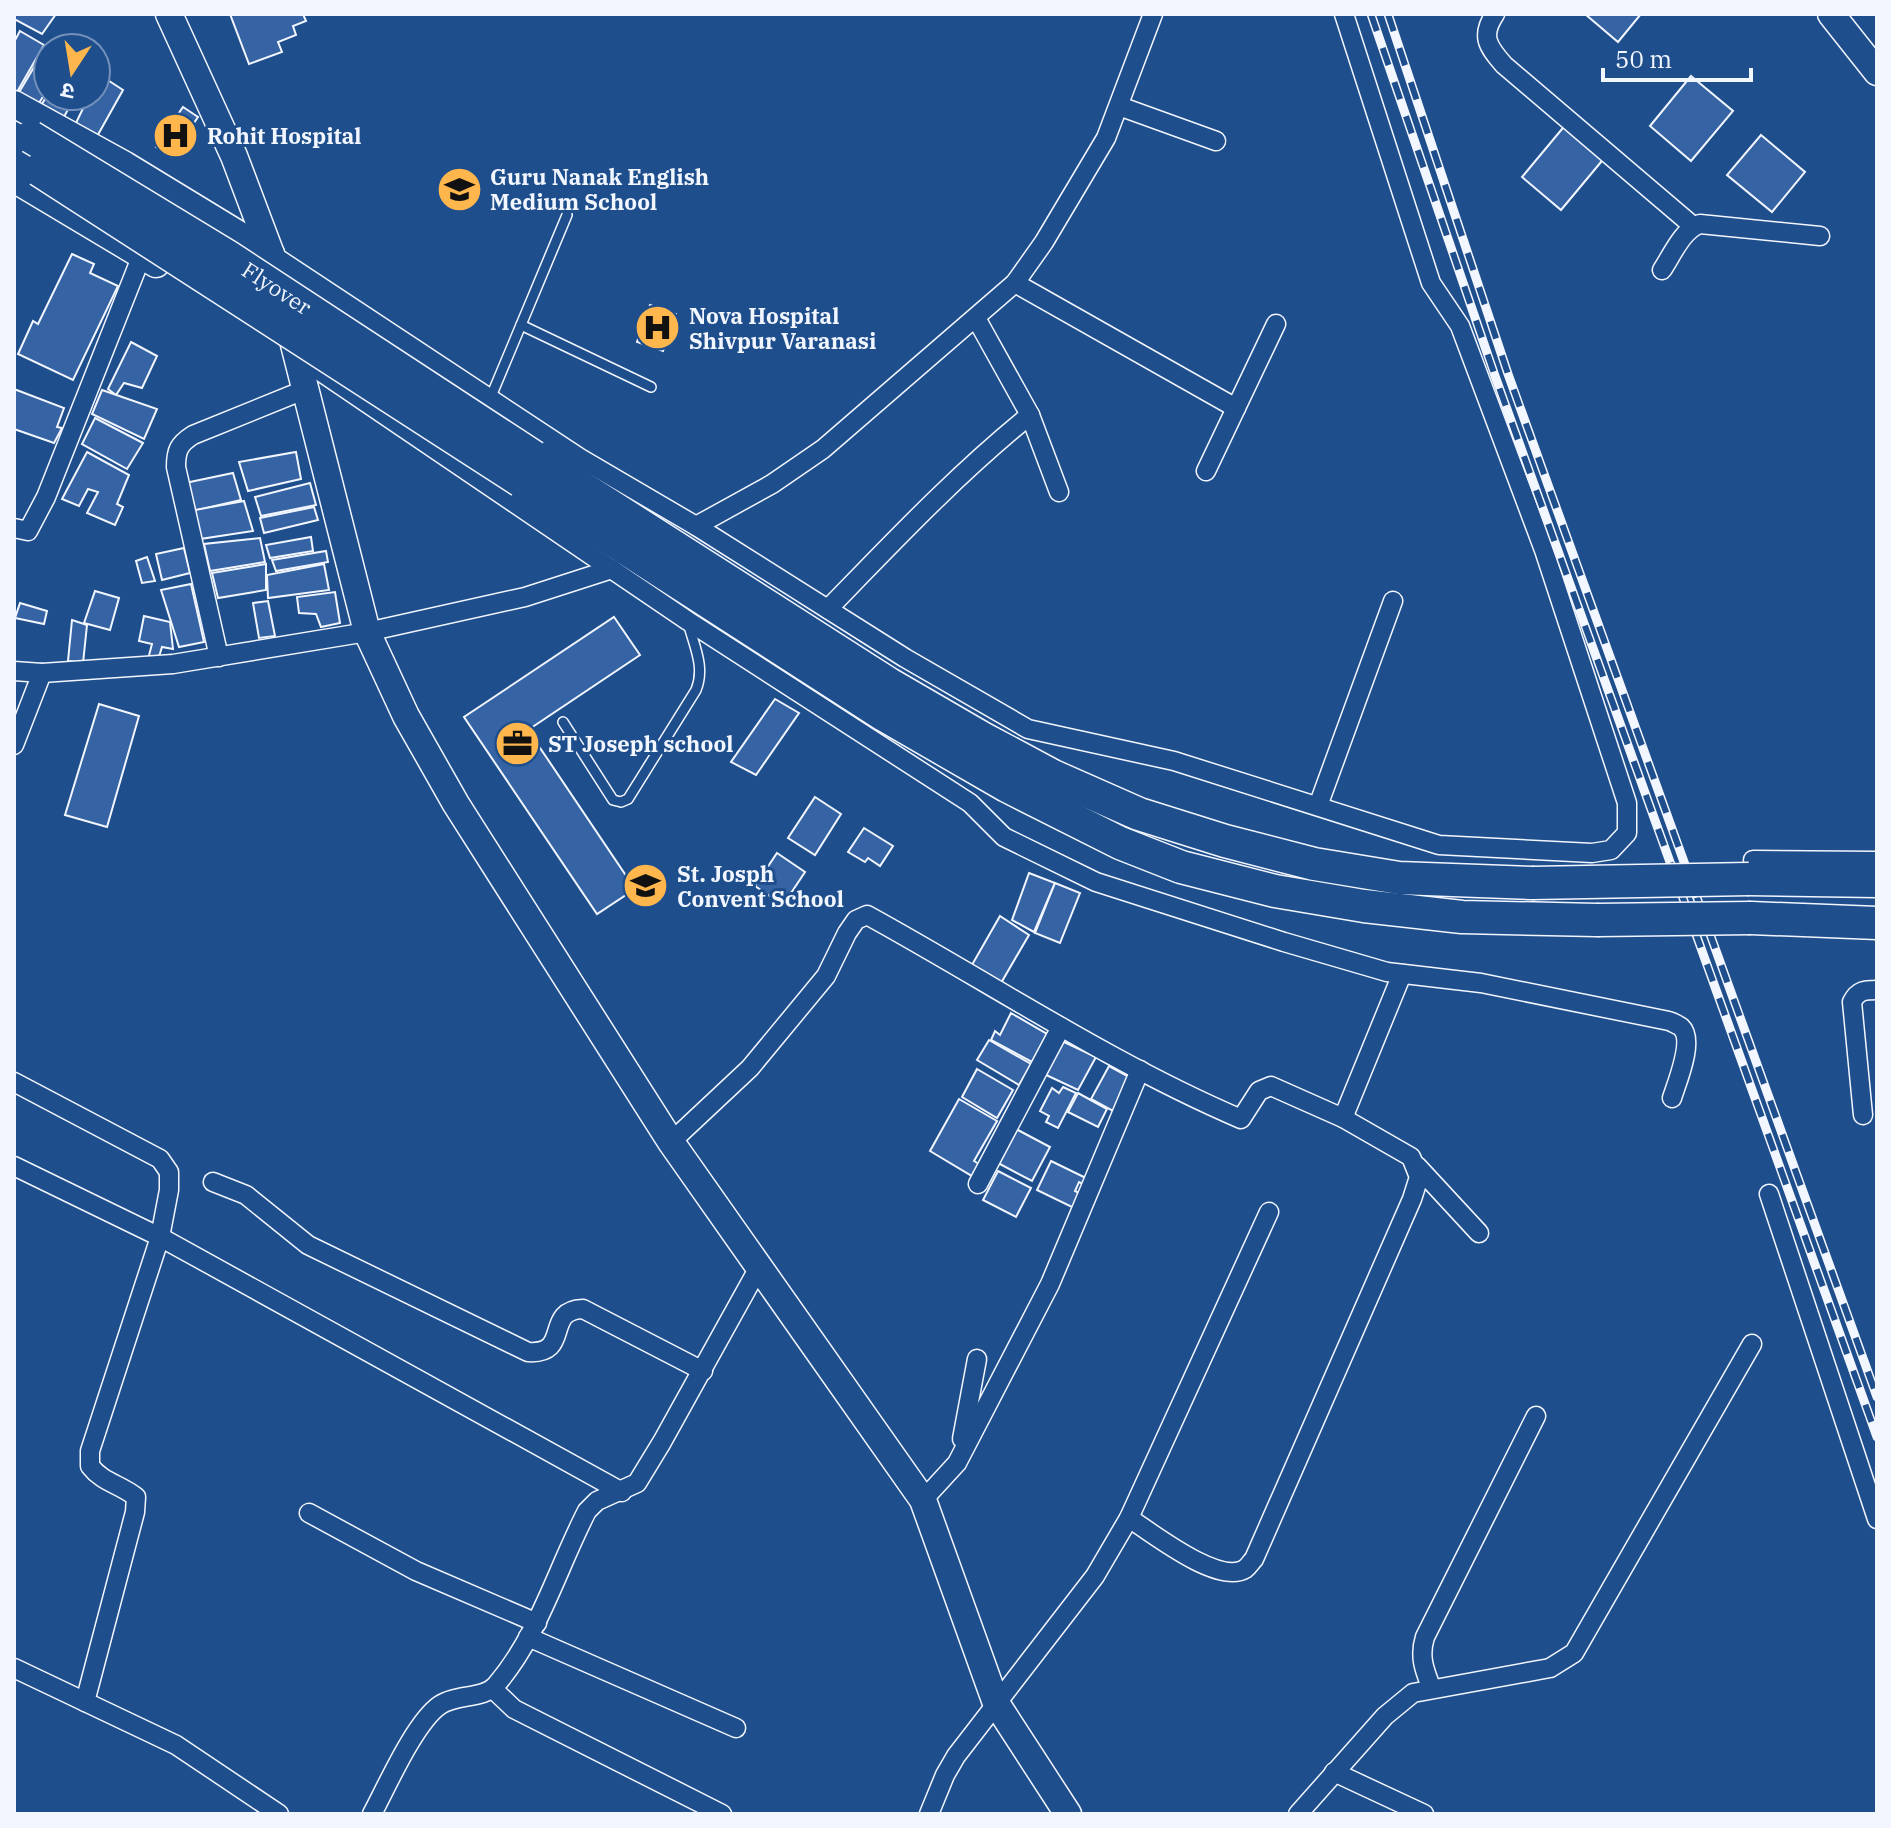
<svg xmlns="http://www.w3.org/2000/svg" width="1891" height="1828" font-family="'IBM Plex Serif','Noto Sans Devanagari',serif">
	<rect width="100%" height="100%" fill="#1f4e8c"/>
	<g fill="#3563a3" stroke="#f2f6ff" stroke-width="2">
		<path d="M14 14H56L42 34 14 19Z"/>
		<path d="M230 14H303L306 21 293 26 296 35 278 42 282 52 249 64Z"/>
		<path d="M1585 14H1641L1618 42Z"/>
		<path d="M20 31 44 45 17 92 14 91V42Z"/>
		<path d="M46 47 48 89 37 106 18 94Z"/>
		<path d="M100 75 123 90 95 140 75 125 89 96H96V83Z"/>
		<path d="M1691 76 1733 111 1691 161 1650 126Z"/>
		<path d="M48 94 75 96 63 119 40 107Z"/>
		<path d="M183 107 198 117 171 157 156 147Z"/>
		<path d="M1567 123 1606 156 1561 210 1522 177Z"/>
		<path d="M1761 135 1805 172 1772 212 1727 175Z"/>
		<path d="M72 254 94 264 90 273 118 286 73 380 18 354 33 321 38 324Z"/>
		<path d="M650 305 676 314 663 351 637 342Z"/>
		<path d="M131 342 157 356 142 388 124 383 116 395 108 389Z"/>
		<path d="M14 389 64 408 57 427 62 428 54 443 14 429Z"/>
		<path d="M102 390 157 409 144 439 92 414Z"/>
		<path d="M95 418 143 443 127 469 82 444Z"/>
		<path d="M87 452 129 475 117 504 123 507 115 525 87 513 98 492 88 489 79 506 62 499Z"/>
		<path d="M296 452 301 479 248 491 239 462Z"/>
		<path d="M233 473 241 500 193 511 185 483Z"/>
		<path d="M310 483 316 505 261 516 255 497Z"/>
		<path d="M244 501 253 531 200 539 195 510Z"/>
		<path d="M314 507 318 520 264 533 260 518Z"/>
		<path d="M311 537 313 551 270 558 266 545Z"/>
		<path d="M260 538 265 562 210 571 204 544Z"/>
		<path d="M184 548 190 573 162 580 156 554Z"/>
		<path d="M326 551 328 562 276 571 272 560Z"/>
		<path d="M147 557 155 581 142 583 136 561Z"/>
		<path d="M266 564V590L218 598 212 573Z"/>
		<path d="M324 564 329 590 268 598 267 575Z"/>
		<path d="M191 584 204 642 179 647 161 590Z"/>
		<path d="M95 591 119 598 110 630 84 623Z"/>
		<path d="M335 592 340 623 321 627 316 614 299 613 297 597Z"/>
		<path d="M268 601 275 636 259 638 253 603Z"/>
		<path d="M20 603 47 611 44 624 15 618Z"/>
		<path d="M144 616 170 622 173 649 162 647 158 660 148 659 152 644 139 641Z"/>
		<path d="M614 617 640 655 528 730 635 889 597 914 464 717Z"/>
		<path d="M72 620 87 625 83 663 68 661Z"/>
		<path d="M775 699 799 713 756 775 731 762Z"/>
		<path d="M99 704 139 716 107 827 65 815Z"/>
		<path d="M815 797 841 814 815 855 788 838Z"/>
		<path d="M864 828 893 846 880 866 868 858 865 862 848 852Z"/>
		<path d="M777 853 805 872 783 905 755 886Z"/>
		<path d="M1029 873 1055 883 1034 932 1012 920Z"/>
		<path d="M1055 883 1080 893 1060 943 1035 933Z"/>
		<path d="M1000 916 1029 935 1001 983 983 971 980 976 969 970Z"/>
		<path d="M1011 1013 1047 1034 1032 1062 991 1040 995 1031 1000 1035Z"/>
		<path d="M989 1040 1031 1064 1019 1085 977 1060Z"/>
		<path d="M1062 1041 1096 1057 1078 1090 1044 1074Z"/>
		<path d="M1109 1066 1131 1078 1113 1111 1091 1099Z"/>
		<path d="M977 1069 1013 1090 997 1118 962 1097Z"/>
		<path d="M1063 1087 1076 1093 1058 1128 1046 1122 1049 1116 1040 1111 1052 1088 1059 1093Z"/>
		<path d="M1078 1093 1107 1109 1098 1127 1068 1112Z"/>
		<path d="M959 1099 997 1121 974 1161 979 1164 972 1176 930 1151Z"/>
		<path d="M1016 1129 1050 1147 1032 1181 998 1163Z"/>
		<path d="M1051 1161 1088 1179 1085 1185 1079 1182 1075 1191 1083 1195 1076 1209 1037 1190Z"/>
		<path d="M998 1171 1031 1188 1016 1217 983 1200Z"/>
	</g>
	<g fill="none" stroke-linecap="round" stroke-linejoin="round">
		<defs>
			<g id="lane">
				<path d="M521 325 651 387"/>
				<path d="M490 399 567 215"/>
				<path d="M563 722 613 800 621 802 628 799 696 690C705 668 695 648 689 626"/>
			</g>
			<g id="street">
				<path d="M1495 14C1480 36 1488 47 1504 65L1693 226"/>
				<path d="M1119 106 1216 141"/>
				<path d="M271 254 580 458 696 526 905 658 1028 729 1174 761 1439 845 1592 853 1611 850 1627 833V803L1544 550 1460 326 1431 283 1344 14"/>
				<path d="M1662 270C1672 255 1683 229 1700 224L1820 236"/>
				<path d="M1015 283 1236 408"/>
				<path d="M976 318 1030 415 1059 492"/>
				<path d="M296 355 688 621 970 803 1004 837 1096 882 1284 942 1387 972 1481 983 1669 1021C1670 1021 1680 1026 1681 1027 1695 1040 1677 1082 1672 1098"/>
				<path d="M1206 471 1276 324"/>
				<path d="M696 526 772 484 823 449 1015 283 1044 242 1106 138 1153 14"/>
				<path d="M14 528 28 531 46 497 142 255"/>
				<path d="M828 609C893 542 957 474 1030 415"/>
				<path d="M219 657 176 467C176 450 179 444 193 435L304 390"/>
				<path d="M14 671 42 673 173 664 367 632 525 597 612 569"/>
				<path d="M14 745 42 673"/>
				<path d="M1318 806 1393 601"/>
				<path d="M1753 860 1877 861"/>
				<path d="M14 1082 160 1159 169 1172V1190L160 1237 90 1451V1466C103 1483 120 1484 136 1497L135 1512 85 1702"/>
				<path d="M1863 1115 1852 1002C1858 990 1865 990 1877 990"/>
				<path d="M1343 1118 1402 974"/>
				<path d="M671 1142 750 1068 826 976 847 933 856 920 867 915C991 983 1110 1063 1241 1119L1259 1091 1271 1086 1343 1118 1411 1157 1419 1177 1412 1199 1254 1559C1251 1562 1249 1566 1245 1569 1218 1585 1152 1533 1129 1518"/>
				<path d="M14 1166 160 1237 622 1492"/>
				<path d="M1417 1166 1479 1233"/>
				<path d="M213 1182 246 1195 308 1245 528 1352C572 1355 543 1310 583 1309L703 1371"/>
				<path d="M978 1184 1061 1027"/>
				<path d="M1769 1194 1877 1519"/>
				<path d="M962 1439 977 1359"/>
				<path d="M923 1500 957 1463 1050 1284 1140 1070"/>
				<path d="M309 1513 416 1571 537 1623"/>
				<path d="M528 1637 736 1728"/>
				<path d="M14 1668 176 1745 279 1814"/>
				<path d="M1431 1687C1424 1669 1419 1656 1425 1637L1536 1416"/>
				<path d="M493 1689 514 1709 722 1814"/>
				<path d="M1334 1772 1424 1814"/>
				<path d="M372 1814C387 1786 415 1722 440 1705 456 1694 484 1699 496 1685 539 1635 557 1569 587 1511L597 1501 637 1483 662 1442 758 1269"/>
				<path d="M929 1814 945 1775 956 1756 1095 1576 1129 1518 1269 1212"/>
				<path d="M1298 1814 1385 1716 1413 1693 1550 1668 1574 1653 1752 1344"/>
			</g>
			<g id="secondary">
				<path d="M169 14 234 156 271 254 367 632 406 716 456 804 671 1142 923 1500 996 1703 1068 1814"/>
				<path d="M1831 14 1877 72"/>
				<path d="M14 104 125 165 271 254"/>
				<path d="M14 179 156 264"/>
			</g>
			<g id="highway">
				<path d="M14 156 39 170"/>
				<path d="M534 457 889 684 982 738 1053 776 1139 814 1225 841 1314 864 1399 878 1532 883"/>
				<path d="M521 481 884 715 1007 786 1120 843 1181 867 1275 891 1364 906 1462 917 1597 920"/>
				<path d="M1749 879 1877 881"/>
				<path d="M1751 918 1877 923"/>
			</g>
		</defs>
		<use href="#lane" stroke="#f2f6ff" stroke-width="12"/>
		<use href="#street" stroke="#f2f6ff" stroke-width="21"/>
		<use href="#secondary" stroke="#f2f6ff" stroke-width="29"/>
		<use href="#highway" stroke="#f2f6ff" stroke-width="35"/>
		<use href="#lane" stroke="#1f4e8c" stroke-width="9"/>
		<use href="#street" stroke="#1f4e8c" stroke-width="18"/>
		<use href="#secondary" stroke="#1f4e8c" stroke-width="26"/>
		<use href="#highway" stroke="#1f4e8c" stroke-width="32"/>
		<defs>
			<g id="rail">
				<path d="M1371 14 1495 376 1877 1437"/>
				<path d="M1388 14 1508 374 1877 1397"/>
			</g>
		</defs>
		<use href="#rail" stroke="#f2f6ff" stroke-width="9"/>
		<use href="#rail" stroke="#1f4e8c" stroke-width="6" stroke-dasharray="18" stroke-linecap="butt"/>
		<defs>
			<g id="highway-bridge">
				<path d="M31 137 227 256 534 457"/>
				<path d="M39 170 521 481"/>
				<path d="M1532 883 1749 879"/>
				<path d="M1597 920 1751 918"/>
			</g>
		</defs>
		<use href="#highway-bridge" stroke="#f2f6ff" stroke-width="35" stroke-linecap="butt"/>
		<use href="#highway-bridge" stroke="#1f4e8c" stroke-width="32"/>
	</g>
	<defs>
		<symbol id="hospital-disc" viewBox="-11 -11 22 22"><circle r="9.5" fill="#ffb74d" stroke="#1f4e8c"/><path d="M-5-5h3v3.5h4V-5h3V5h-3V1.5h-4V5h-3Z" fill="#111"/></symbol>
		<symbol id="school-disc" viewBox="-11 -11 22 22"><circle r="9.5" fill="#ffb74d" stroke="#1f4e8c"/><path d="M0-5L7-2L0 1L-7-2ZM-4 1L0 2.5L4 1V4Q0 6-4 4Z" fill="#111"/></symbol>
		<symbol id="office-disc" viewBox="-11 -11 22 22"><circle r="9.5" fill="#ffb74d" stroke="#1f4e8c"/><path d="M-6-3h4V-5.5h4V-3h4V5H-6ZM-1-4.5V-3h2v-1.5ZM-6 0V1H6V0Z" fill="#111"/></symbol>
	</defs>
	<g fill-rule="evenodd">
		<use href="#hospital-disc" x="150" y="110" width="51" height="51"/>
		<use href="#school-disc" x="434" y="164" width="51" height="51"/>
		<use href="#hospital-disc" x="632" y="302" width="51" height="51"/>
		<use href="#office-disc" x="492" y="718" width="51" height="51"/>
		<use href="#school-disc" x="620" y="860" width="51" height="51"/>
	</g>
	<g text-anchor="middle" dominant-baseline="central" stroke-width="6" stroke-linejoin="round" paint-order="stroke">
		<g font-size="22" font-weight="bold" fill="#f2f6ff" stroke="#1f4e8c" text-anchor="start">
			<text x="207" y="135">Rohit Hospital</text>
			<text x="490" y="176">Guru Nanak English<tspan x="490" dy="25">Medium School</tspan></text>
			<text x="689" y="315">Nova Hospital<tspan x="689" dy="25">Shivpur Varanasi</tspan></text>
			<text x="548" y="743">ST Joseph school</text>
			<text x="677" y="873">St. Josph<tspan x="677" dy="25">Convent School</tspan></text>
		</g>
		<g font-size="22" fill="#f2f6ff" stroke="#1f4e8c">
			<text transform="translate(277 288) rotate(33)">Flyover</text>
		</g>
	</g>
	<rect width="1891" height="1828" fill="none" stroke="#f2f6ff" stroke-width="32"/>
	<g transform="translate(72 72) rotate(192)"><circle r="38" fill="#1f4e8c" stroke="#7391ba" stroke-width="2"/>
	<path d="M0-6L14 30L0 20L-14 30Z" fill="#ffb74d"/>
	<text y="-12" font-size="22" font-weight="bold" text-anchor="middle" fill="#f2f6ff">उ</text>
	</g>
	<path d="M1603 68v12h148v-12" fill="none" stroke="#f2f6ff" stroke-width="4"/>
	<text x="1615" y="68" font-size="24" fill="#f2f6ff" stroke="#1f4e8c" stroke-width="6" paint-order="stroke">50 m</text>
</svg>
